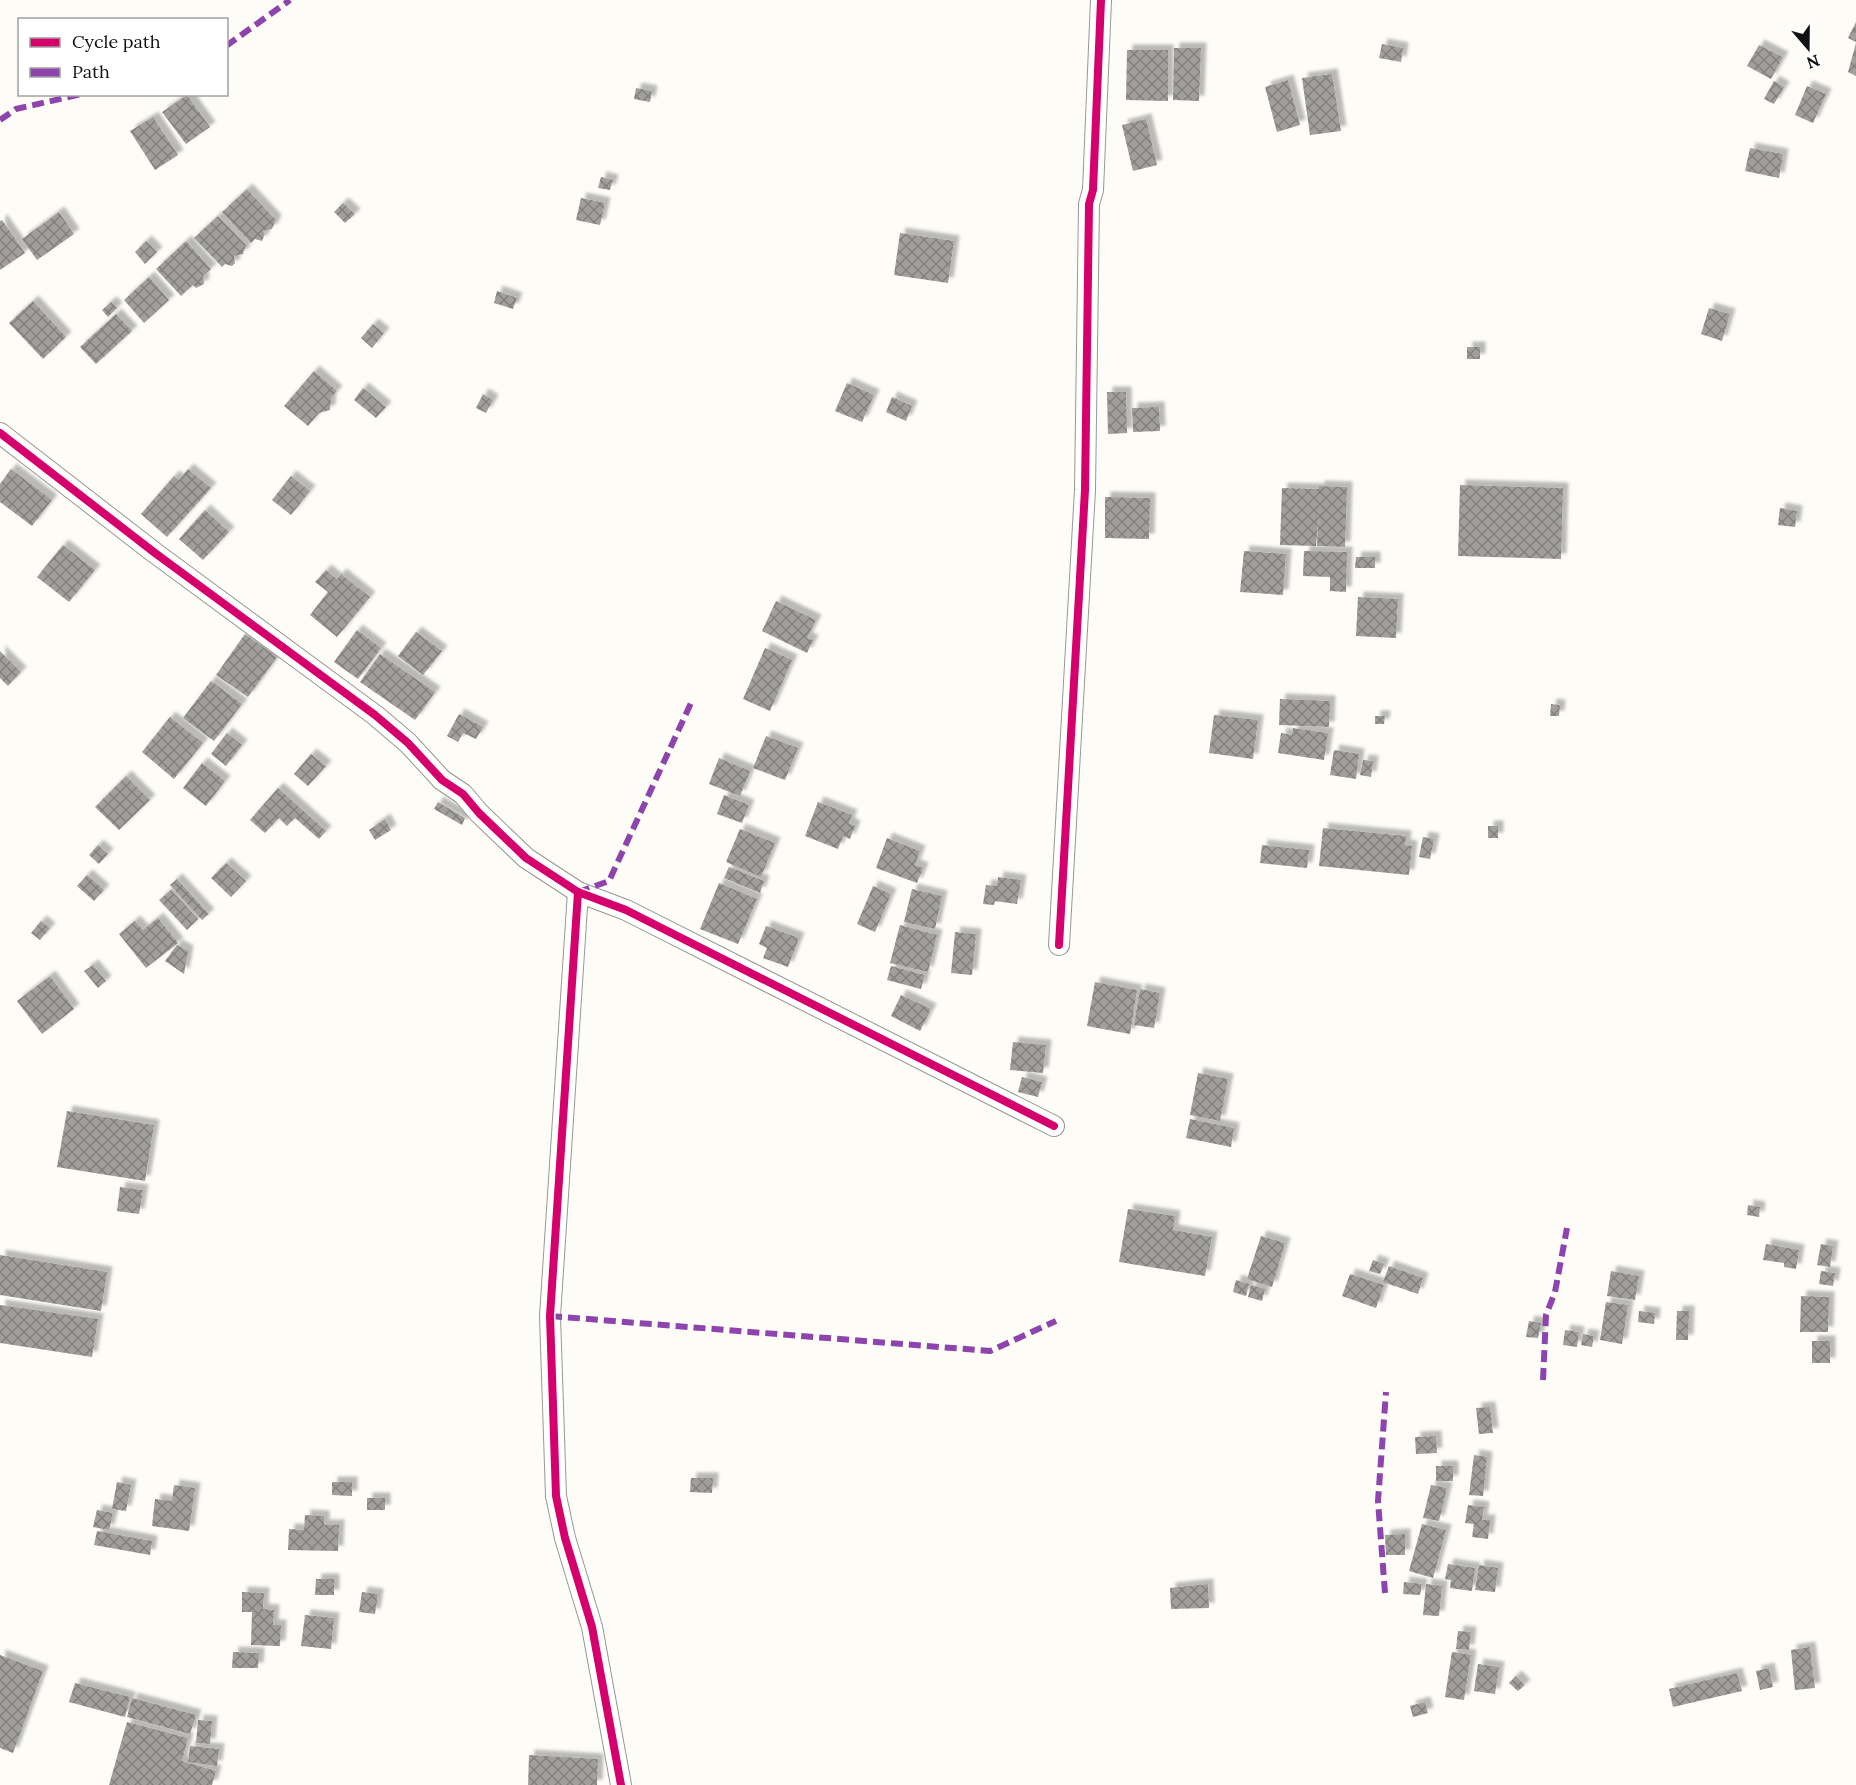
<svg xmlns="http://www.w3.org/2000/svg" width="1856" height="1785" font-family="Lora,serif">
	<defs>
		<pattern id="building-cross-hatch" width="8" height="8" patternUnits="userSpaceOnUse" patternTransform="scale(1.5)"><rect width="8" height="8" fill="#a19f9c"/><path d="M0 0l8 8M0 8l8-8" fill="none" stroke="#82807e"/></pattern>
		<filter id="shadow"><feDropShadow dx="5.5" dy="-5.5" stdDeviation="1.5" flood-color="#0004"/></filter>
	</defs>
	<rect width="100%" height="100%" fill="#fdfcf7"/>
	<g fill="url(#building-cross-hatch)" filter="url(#shadow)">
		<path d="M1856 22V42L1848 38Z"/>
		<path d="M1856 43V76L1848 72Z"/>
		<path d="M1382 44 1403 48 1401 62 1379 58Z"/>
		<path d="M1759 45 1783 57 1771 79 1747 66Z"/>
		<path d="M1174 48H1201L1199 101 1173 100Z"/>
		<path d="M1127 50H1168V101L1126 100Z"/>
		<path d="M1332 74 1341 131 1310 135 1302 78Z"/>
		<path d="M1288 80 1300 125 1277 132 1265 87Z"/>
		<path d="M1774 81 1784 87 1774 104 1764 99Z"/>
		<path d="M1807 86 1826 94 1813 123 1795 115Z"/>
		<path d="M636 88 652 91 650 102 634 99Z"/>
		<path d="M187 95 210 127 186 144 162 112Z"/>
		<path d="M153 117 178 155 155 170 130 131Z"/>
		<path d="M1146 119 1157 165 1133 171 1122 125Z"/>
		<path d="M1750 148 1783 154 1779 178 1745 171Z"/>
		<path d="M601 177 613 180 610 190 598 188Z"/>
		<path d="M247 189 276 220 272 229 263 231 265 234 262 241 255 239 251 243 222 212Z"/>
		<path d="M581 198 605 203 600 225 576 220Z"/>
		<path d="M343 203 355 214 345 223 334 212Z"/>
		<path d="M59 212 74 234 37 260 22 239Z"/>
		<path d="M218 216 246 245 243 254 234 256 235 263 232 266 225 264 222 267 194 238Z"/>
		<path d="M2 220 25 253 0 270V221Z"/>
		<path d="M900 233 954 241 948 283 894 275Z"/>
		<path d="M146 241 157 252 145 264 135 252Z"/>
		<path d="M186 241 211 269 203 276 204 284 196 288 193 285 181 296 156 269Z"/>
		<path d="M149 277 169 300 144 323 124 300Z"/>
		<path d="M497 291 517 298 513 309 494 303Z"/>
		<path d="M33 301 66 337 43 359 9 323Z"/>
		<path d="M111 302 117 308 108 317 102 310Z"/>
		<path d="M1709 308 1730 314 1722 341 1701 334Z"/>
		<path d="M116 314 132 331 96 364 80 347Z"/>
		<path d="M373 324 384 333 372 348 361 338Z"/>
		<rect x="1467" y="347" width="13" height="12"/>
		<path d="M314 371 337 391 331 398 330 410 319 413 308 426 284 406Z"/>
		<path d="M847 383 874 395 862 422 835 411Z"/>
		<path d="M363 388 386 407 376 418 354 400Z"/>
		<path d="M1107 392H1126L1127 433 1108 434Z"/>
		<path d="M483 394 493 400 486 413 476 408Z"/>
		<path d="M892 397 912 406 906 421 886 412Z"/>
		<path d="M1159 407 1160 431 1133 432 1132 408Z"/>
		<path d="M11 469 52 500 32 526 0 502V484Z"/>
		<path d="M188 469 211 488 167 537 141 514 174 476 179 480Z"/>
		<path d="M291 476 310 491 291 515 272 500Z"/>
		<path d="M1460 485 1563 488 1561 559 1458 556Z"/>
		<path d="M1319 486 1347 487 1345 547 1317 546 1319 511 1316 546 1280 545 1282 488 1319 489Z"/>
		<path d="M1105 497 1150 498 1149 539 1105 538Z"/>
		<path d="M1780 508 1797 511 1795 527 1778 525Z"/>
		<path d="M205 510 229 532 203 560 179 539Z"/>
		<path d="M63 545 95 570 69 602 37 577Z"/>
		<path d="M1244 551 1286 554 1283 595 1240 592Z"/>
		<path d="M1304 551 1347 552 1346 592 1330 591V577L1303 576Z"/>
		<path d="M1356 557H1375V568H1355Z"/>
		<path d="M326 570 337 579 341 574 370 597 337 637 310 615 328 592 315 582Z"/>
		<path d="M1358 597 1398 599 1396 638 1356 636Z"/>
		<path d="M776 601 816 620 807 638 813 640 807 653 762 631Z"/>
		<path d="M357 630 381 648 358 679 334 662Z"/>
		<path d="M416 632 442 651 423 675 398 656Z"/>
		<path d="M245 634 277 657 248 697 216 675Z"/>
		<path d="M765 648 792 660 770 711 743 699Z"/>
		<path d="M0 651 21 672 8 686 0 678Z"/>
		<path d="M380 654 435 692 415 720 360 682Z"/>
		<path d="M211 681 242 704 214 741 183 718Z"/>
		<path d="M1280 699 1330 701 1329 727 1279 725Z"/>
		<path d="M1551 704 1560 705 1559 716H1550Z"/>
		<path d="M459 714 483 727 476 739 463 733 458 742 447 736Z"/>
		<path d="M1214 715 1258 720 1253 759 1209 753Z"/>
		<path d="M1375 716H1385L1384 724H1375Z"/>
		<path d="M170 717 203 743 174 779 142 752Z"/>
		<path d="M1293 728 1328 733 1324 760 1278 753 1281 733 1292 735Z"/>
		<path d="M227 733 242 745 226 766 211 754Z"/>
		<path d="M766 736 798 748 785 780 753 768Z"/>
		<path d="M1334 750 1359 754 1356 779 1330 775Z"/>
		<path d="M311 754 326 766 308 786 294 774Z"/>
		<path d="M719 758 750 771 740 796 709 784Z"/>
		<path d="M1363 760 1373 761 1371 777 1360 775Z"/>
		<path d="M202 763 225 781 206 806 183 788Z"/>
		<path d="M126 776 150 800 119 830 95 807Z"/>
		<path d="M278 788 326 831 319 839 295 818 287 826 279 818 265 833 250 820Z"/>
		<path d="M724 795 749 805 742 823 717 814Z"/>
		<path d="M438 802 465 818 462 825 434 809Z"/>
		<path d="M818 802 852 815 849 823 855 826 850 839 843 836 838 849 805 836Z"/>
		<path d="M385 819 391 830 375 840 369 830Z"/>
		<rect x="1488" y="826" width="10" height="12"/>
		<path d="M1323 828 1406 836 1405 845 1412 846 1409 875 1319 866Z"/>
		<path d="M740 829 775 843 761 877 726 862Z"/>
		<path d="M1423 837 1434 839 1430 859 1419 857Z"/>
		<path d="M887 838 920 851 915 865 923 868 917 883 876 868Z"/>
		<path d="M98 845 108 854 99 864 89 855Z"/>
		<path d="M1262 845 1309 850 1307 868 1260 863Z"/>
		<path d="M226 863 246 881 231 897 211 878Z"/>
		<path d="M729 867 764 881 760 893 724 878Z"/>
		<path d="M87 875 104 890 94 901 77 886Z"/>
		<path d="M998 877 1021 880 1017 904 995 901 994 905 983 904 986 885 997 886Z"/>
		<path d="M177 879 209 914 202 920 170 885Z"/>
		<path d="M719 883 757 899 738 944 700 929Z"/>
		<path d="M873 886 891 894 875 932 857 924Z"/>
		<path d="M912 889 942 896 935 929 904 922Z"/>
		<path d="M171 890 198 919 187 930 159 900Z"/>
		<path d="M158 918 178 943 146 968 119 934 135 921 143 930Z"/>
		<path d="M41 921 50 928 40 940 31 933Z"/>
		<path d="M900 925 937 935 928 972 890 963Z"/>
		<path d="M766 926 799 938 788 967 763 958 767 948 759 944Z"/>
		<path d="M955 932 976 934 972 975 951 973Z"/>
		<path d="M177 945 188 951 184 974 165 961Z"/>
		<path d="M93 965 106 981 98 988 84 971Z"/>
		<path d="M891 966 925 975 921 989 887 980Z"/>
		<path d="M50 976 74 1009 42 1034 17 1001Z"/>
		<path d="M1095 982 1137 990 1130 1034 1087 1026Z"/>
		<path d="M1140 989 1160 993 1154 1028 1134 1025Z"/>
		<path d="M901 995 931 1009 920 1031 891 1016Z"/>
		<path d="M1013 1042 1046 1045 1043 1073 1010 1070Z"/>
		<path d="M1198 1073 1228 1079 1220 1121 1190 1115Z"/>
		<path d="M1022 1077 1042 1082 1038 1097 1018 1092Z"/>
		<path d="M67 1111 154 1125 145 1181 57 1167Z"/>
		<path d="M1190 1119 1234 1128 1231 1147 1186 1138Z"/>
		<path d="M120 1187 143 1190 139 1214 117 1211Z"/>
		<path d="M1748 1205 1760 1207 1759 1217 1747 1215Z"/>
		<path d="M1128 1209 1175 1216 1173 1230 1212 1237 1205 1276 1119 1262Z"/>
		<path d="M1261 1236 1285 1243 1272 1287 1247 1279Z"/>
		<path d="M1766 1244 1799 1250 1796 1269 1784 1267V1263L1763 1260Z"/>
		<path d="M1821 1244 1833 1246 1830 1267 1817 1265Z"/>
		<path d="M0 1255 107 1272 101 1311 0 1295Z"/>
		<path d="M1373 1260 1384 1264 1380 1274 1369 1271Z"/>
		<path d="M1389 1266 1423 1278 1418 1294 1383 1282Z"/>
		<path d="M1611 1271 1639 1276 1635 1300 1607 1296Z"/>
		<path d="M1821 1271 1835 1273 1833 1286 1819 1284Z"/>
		<path d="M1350 1274 1384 1285 1376 1308 1342 1296Z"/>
		<path d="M1236 1280 1249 1284 1246 1296 1233 1292Z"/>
		<path d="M1251 1285 1265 1289 1262 1301 1248 1297Z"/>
		<path d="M1801 1296 1829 1297 1828 1332H1800Z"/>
		<path d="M1606 1302 1628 1305 1622 1344 1600 1340Z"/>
		<path d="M0 1305 98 1319 92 1357 0 1343Z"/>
		<path d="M1639 1311 1655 1313 1654 1324 1638 1322Z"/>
		<path d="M1677 1311H1689L1688 1340H1676Z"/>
		<path d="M1529 1321 1541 1323 1538 1338 1526 1337Z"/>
		<path d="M1565 1330 1579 1332 1577 1347 1563 1345Z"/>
		<path d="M1583 1334 1594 1336 1592 1347 1581 1345Z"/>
		<rect x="1812" y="1341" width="18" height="22"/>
		<path d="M1490 1407 1493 1433 1479 1434 1476 1408Z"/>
		<path d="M1436 1436 1437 1453 1416 1454 1415 1437Z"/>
		<path d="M1474 1455 1487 1457 1483 1496 1469 1495Z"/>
		<rect x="1436" y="1466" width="17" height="15"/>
		<path d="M691 1478H713L712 1493 690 1492Z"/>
		<path d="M117 1482 131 1485 126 1511 112 1509Z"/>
		<path d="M332 1482H352V1496L332 1495Z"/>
		<path d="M174 1485 195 1488 189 1531 152 1526 155 1499 172 1501Z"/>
		<path d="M1431 1485 1447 1488 1439 1521 1423 1518Z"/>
		<rect x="367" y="1498" width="18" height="12"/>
		<path d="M1468 1505 1484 1507 1482 1520H1490L1488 1539 1472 1537 1474 1524 1465 1523Z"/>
		<path d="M97 1510 113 1513 109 1530 93 1527Z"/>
		<path d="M305 1515 324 1516V1525H339L338 1551 288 1550 289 1529 304 1530Z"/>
		<path d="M1422 1524 1446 1530 1433 1578 1409 1571Z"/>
		<path d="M97 1531 152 1541 150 1555 94 1545Z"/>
		<path d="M1405 1534V1555H1386L1385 1535Z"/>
		<path d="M1448 1564 1475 1568 1472 1591 1450 1588 1451 1580 1445 1579Z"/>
		<path d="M1479 1565 1498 1568 1495 1592 1475 1590Z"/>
		<path d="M316 1579H334V1595H315Z"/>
		<path d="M1404 1582 1422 1584 1420 1595 1403 1594Z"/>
		<path d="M1208 1584 1209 1608 1171 1609 1170 1588Z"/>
		<path d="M1426 1584 1442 1586 1439 1616 1423 1615Z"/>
		<path d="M242 1592 264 1593 263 1609 274 1610 273 1625H281L280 1646 251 1645 252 1612H242Z"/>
		<path d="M362 1592 378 1594 375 1614 359 1612Z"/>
		<path d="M305 1615 334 1618 331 1649 301 1646Z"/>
		<path d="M1458 1631 1471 1632 1469 1650 1456 1649Z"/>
		<path d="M1810 1647 1815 1688 1795 1690 1791 1650Z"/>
		<path d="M233 1652 259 1653 258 1668H232Z"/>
		<path d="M1452 1652 1471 1655 1464 1700 1445 1697Z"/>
		<path d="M0 1655 43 1671 13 1753 0 1748Z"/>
		<path d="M1478 1664 1499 1667 1495 1694 1474 1691Z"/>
		<path d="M1769 1668 1773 1687 1760 1690 1756 1671Z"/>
		<path d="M1737 1673 1742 1691 1673 1707 1669 1689Z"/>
		<path d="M1516 1676 1525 1685 1518 1691 1509 1683Z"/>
		<path d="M75 1683 130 1697 125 1717 69 1702Z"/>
		<path d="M132 1698 196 1715 190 1734 127 1717Z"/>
		<path d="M1425 1702 1428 1713 1413 1717 1410 1706Z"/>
		<path d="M198 1720 212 1721 210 1744 196 1743Z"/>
		<path d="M127 1722 188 1738 182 1761 216 1771 212 1785H109Z"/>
		<path d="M190 1746 219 1749 217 1766 188 1762Z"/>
		<path d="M529 1755 598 1759 597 1785H528Z"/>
	</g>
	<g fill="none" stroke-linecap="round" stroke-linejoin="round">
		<defs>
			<g id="minor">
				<path d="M0 433 155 553 375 715 408 743 442 780 463 794 479 813 526 858 578 892 626 910 1054 1126"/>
				<path d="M578 892 550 1316 556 1496 565 1538 592 1627 621 1785"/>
				<path d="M1059 945 1085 490 1089 204 1093 190 1101 0"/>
			</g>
		</defs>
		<use href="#minor" stroke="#979795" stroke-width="22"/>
		<use href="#minor" stroke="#fffffe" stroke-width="20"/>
		<g stroke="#8e44ad" stroke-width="6" stroke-dasharray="12 6" stroke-linecap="butt">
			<path d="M226 46 290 0"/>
			<path d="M0 120 16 109 82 94"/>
			<path d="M578 892 609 881 691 703"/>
			<path d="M550 1316 990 1351 1056 1321"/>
			<path d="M1543 1380 1546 1315 1555 1292 1567 1228"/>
			<path d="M1385 1593 1378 1501 1386 1392"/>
		</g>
		<defs>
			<g id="cycleway">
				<path d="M0 433 155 553 375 715 408 743 442 780 463 794 479 813 526 858 578 892 626 910 1054 1126"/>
				<path d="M578 892 550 1316 556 1496 565 1538 592 1627 621 1785"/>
				<path d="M1059 945 1085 490 1089 204 1093 190 1101 0"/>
			</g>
		</defs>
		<use href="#cycleway" stroke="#fff" stroke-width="11"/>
		<use href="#cycleway" stroke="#d6006c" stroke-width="8"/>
	</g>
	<rect x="18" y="18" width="210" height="78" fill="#ffffff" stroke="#a0a0a0" stroke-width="1.5"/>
	<rect x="30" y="38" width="30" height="9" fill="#d6006c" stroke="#a0a0a0" stroke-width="1.5"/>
	<text x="72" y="48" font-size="18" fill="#111111">Cycle path</text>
	<rect x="30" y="68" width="30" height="9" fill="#8e44ad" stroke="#a0a0a0" stroke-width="1.5"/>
	<text x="72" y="78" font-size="18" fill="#111111">Path</text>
	<g transform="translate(1808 48) rotate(160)" stroke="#ffffff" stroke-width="4.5" paint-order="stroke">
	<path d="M0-4.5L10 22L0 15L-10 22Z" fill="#111111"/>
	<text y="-9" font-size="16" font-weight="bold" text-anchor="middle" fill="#111111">N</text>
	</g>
</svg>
